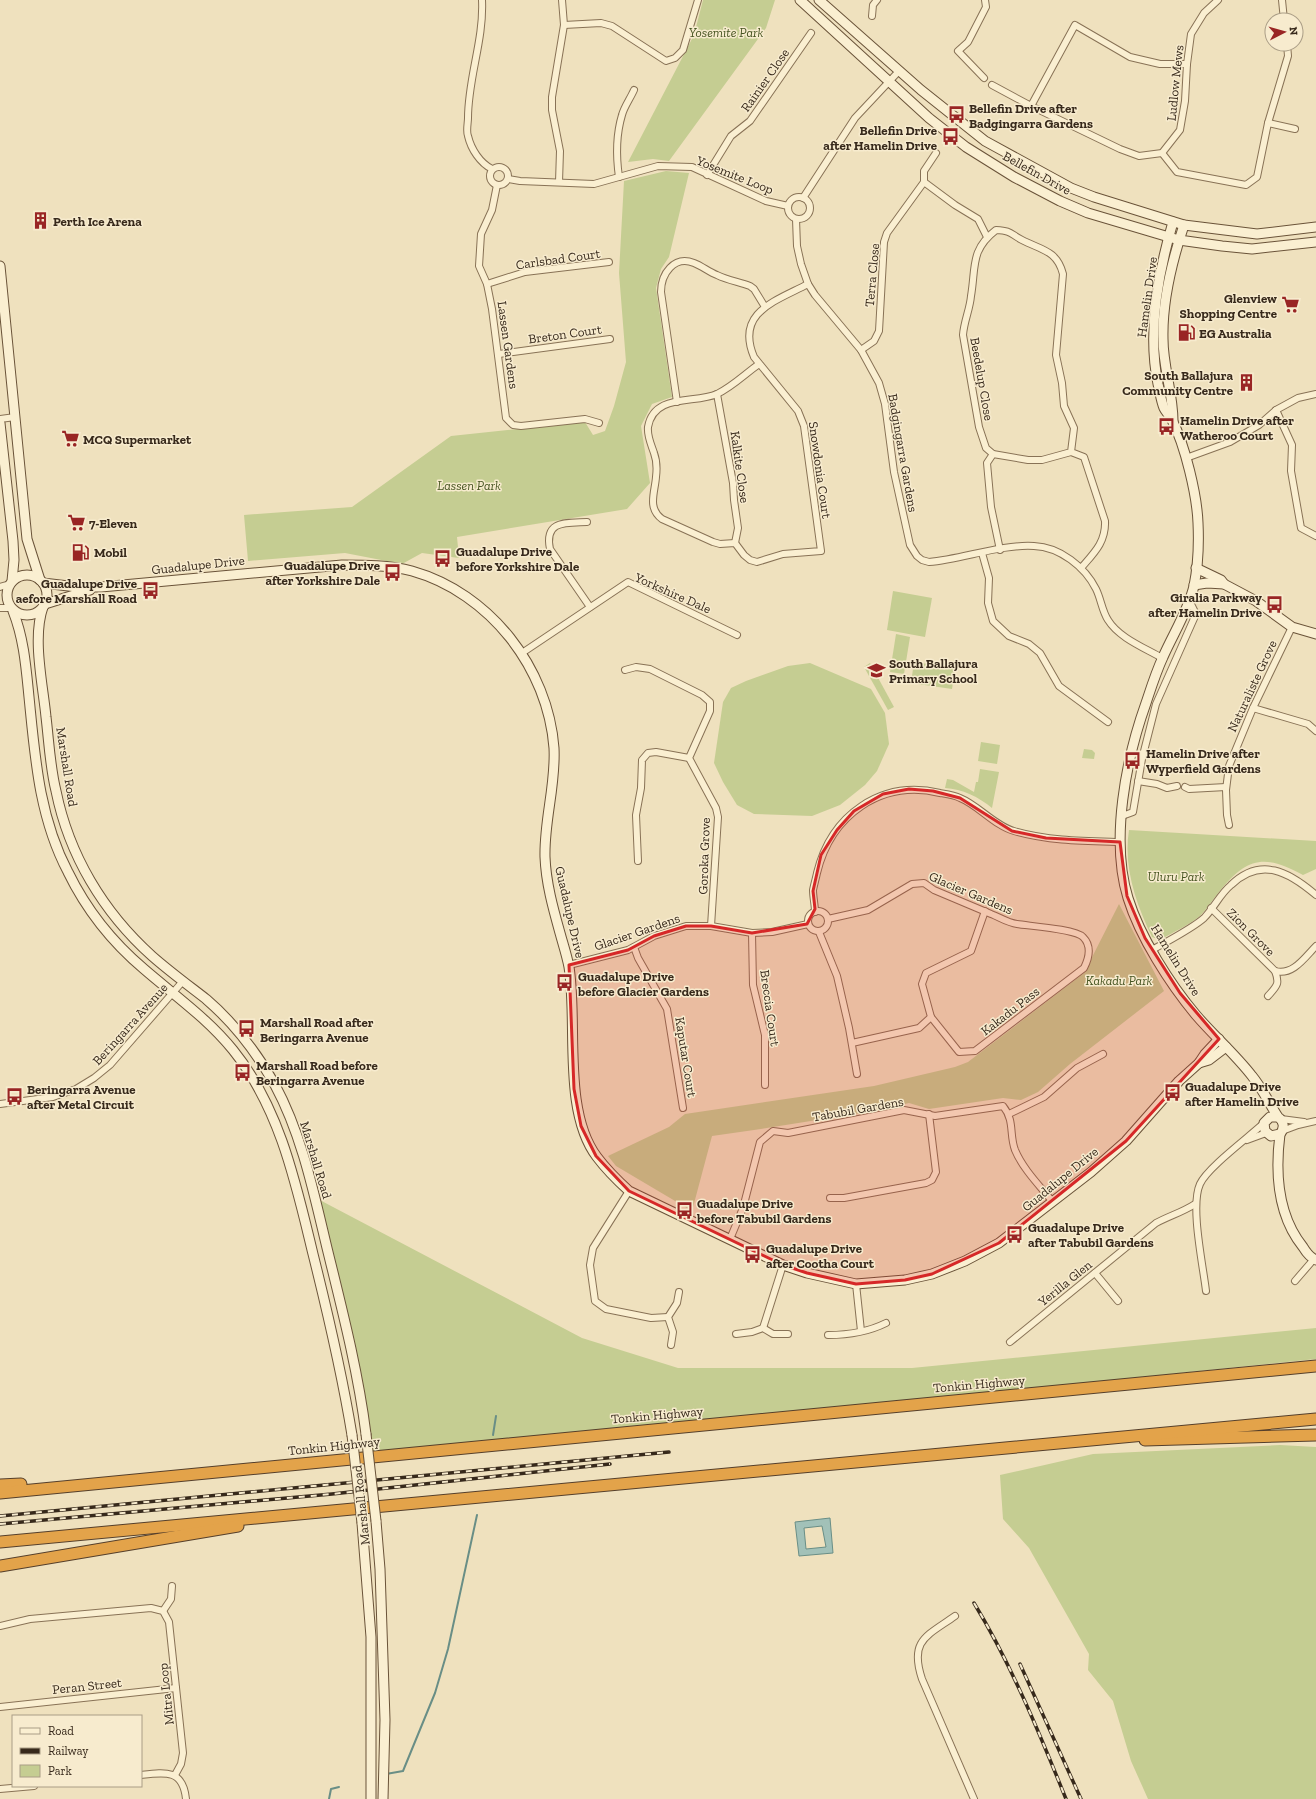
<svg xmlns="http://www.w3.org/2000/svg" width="1316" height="1799" font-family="'Zilla Slab',serif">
	<rect width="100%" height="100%" fill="#efe1be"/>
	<g fill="#c5cd92">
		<path d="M703 0H775L766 28 669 161 653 159 628 162 694 35Z"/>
		<path d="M666 171 689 173 669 257 661 269 656 288 672 397 652 404 641 426 650 483 627 509 457 537 459 558 422 553 402 564 345 553 248 561 244 515 352 507 451 436 585 422 593 435 605 431 614 406 626 362 619 273 624 181Z"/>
		<path d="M893 591 932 598 925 637 887 630Z"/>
		<path d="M896 634 910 637 904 674 890 672Z"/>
		<path d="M914 662 955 668 952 689 911 683Z"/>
		<path d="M810 663 871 689 885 713 889 744 877 771 865 785 840 805 812 816 754 814 737 805 723 782 714 763 723 702 731 688 746 681 788 666Z"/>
		<path d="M870 663 894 707 888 710 864 667Z"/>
		<path d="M981 742 1000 745 997 764 978 761Z"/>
		<path d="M1084 749 1092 750 1095 753 1094 759 1082 758Z"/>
		<path d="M980 769 999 772 992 808C979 797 962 789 945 788L947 779 953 780 974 792 976 782H978Z"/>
		<path d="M1129 830 1316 841V869L1303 875C1265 854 1247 857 1219 892 1213 899 1207 909 1200 916 1189 925 1173 932 1160 940L1152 937C1136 904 1123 867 1129 830Z"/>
		<path d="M1119 904 1164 991 1070 1064 1038 1092 1021 1100 1003 1098 929 1109 909 1103 880 1110 754 1130 712 1136 692 1211 616 1166 608 1156 669 1127 685 1114 874 1086 955 1067 968 1062 1084 973Z"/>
		<path d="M314 1197 582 1338 678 1368H912L1316 1328V1359L368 1457 362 1411Z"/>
		<path d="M1280 1445 1316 1447V1799H1148L1131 1761 1113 1701 1088 1670 1089 1654 1029 1548 1003 1519 1000 1475 1093 1454Z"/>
	</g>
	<path fill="#a2c1b8" stroke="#698e86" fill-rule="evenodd" d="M830 1518 833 1553 799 1556 795 1522ZM822 1526 826 1547 806 1549 804 1528Z"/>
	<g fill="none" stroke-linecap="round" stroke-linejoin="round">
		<g stroke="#698e86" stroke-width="2">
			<path d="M493 1435 496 1416"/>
			<path d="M386 1774 403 1771 435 1693 448 1649 477 1515"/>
			<path d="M329 1799 331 1789 339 1787"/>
		</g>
		<defs>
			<g id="street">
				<path d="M482 0C484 40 468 78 468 118 468 123 466 131 468 136 471 149 480 163 492 169"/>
				<path d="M1282 0 1284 20"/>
				<path d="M872 16 873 5 877 0"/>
				<path d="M564 25 601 23 612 26 666 61 675 58 683 50 698 0"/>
				<path d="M984 78 958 51 968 42 986 7 985 0"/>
				<path d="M992 85 1031 106 1120 149 1139 156 1162 153 1180 130 1185 101 1187 64 1191 34 1204 13 1218 0"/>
				<path d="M1031 106 1075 25 1130 57 1160 64H1187"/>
				<path d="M1268 123 1295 129"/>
				<path d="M1162 153 1177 172 1246 185 1257 177 1268 123 1288 56 1287 44"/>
				<circle cx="499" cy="176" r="9"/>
				<path d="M707 175 731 136 750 121 811 33"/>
				<path d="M619 177C616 156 616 135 622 115 624 107 630 99 634 90"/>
				<path d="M508 179 520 181 594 184 658 166 692 167 766 201 788 206"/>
				<path d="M559 182 560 151 552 110V97L564 25 562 0"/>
				<path d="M924 182V171L936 153"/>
				<path d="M497 185 492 210 481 234 479 266 487 284 492 309 506 418 513 425 521 426 585 419 599 423"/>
				<circle cx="799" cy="208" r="11"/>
				<path d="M803 198 855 118 899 71"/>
				<path d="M796 219 797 246 801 264 808 284 815 295 861 350 879 383 885 404 894 472 910 545 917 556 922 560 929 562C963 559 1001 544 1034 546 1060 547 1085 567 1096 589 1101 599 1102 611 1108 620 1119 638 1145 648 1162 658"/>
				<path d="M487 284 525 272 609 262"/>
				<path d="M861 350 874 341 879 331 884 242 887 233 924 182 955 205 978 219 987 237"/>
				<path d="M499 354 610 339"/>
				<path d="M759 364C745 374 732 387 717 394 694 404 654 393 648 427 647 436 651 444 654 453 657 461 657 469 656 477 655 492 647 508 662 519L713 542 720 544 735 543 744 555 750 560 757 562 783 554 821 551 804 426 798 411 754 357C735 312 776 301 808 284"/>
				<path d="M717 394 733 483 734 500 738 528 735 543"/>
				<path d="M677 402 661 292C661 274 674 255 694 263 702 266 709 272 717 275 727 280 739 282 750 286L754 289 765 307"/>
				<path d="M1276 410 1292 445 1291 471 1301 528 1316 536"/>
				<path d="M0 419 15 417"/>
				<path d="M1071 452 1042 460H1028L993 454 986 448 979 427 963 335C964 321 970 309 971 296 976 267 970 250 996 230 1012 231 1009 233 1022 240 1041 250 1057 250 1063 274L1056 355 1062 383 1064 406 1074 428 1071 452 1084 457 1105 521C1106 542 1094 553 1081 568"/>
				<path d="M993 454 987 463 991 507 1000 550"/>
				<path d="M1186 458 1230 442 1259 425 1276 410 1298 398 1316 394"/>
				<path d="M587 522C566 523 544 520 550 549L590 607"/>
				<path d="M982 553 989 578 988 603 993 621 1009 636 1029 644 1040 653 1059 686 1108 722"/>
				<path d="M0 587 10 584"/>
				<path d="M0 608H11"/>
				<path d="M522 653 628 582 737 635"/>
				<path d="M625 670 636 667 650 669 702 695 710 702V711L689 758 716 808 718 817 711 926"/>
				<path d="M1253 708 1308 724 1316 731"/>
				<path d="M1138 781 1157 784 1167 788 1177 786"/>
				<path d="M1185 787 1189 789 1226 787"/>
				<path d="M1122 816 1133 812 1142 759 1156 704 1196 614 1189 600"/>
				<path d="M1229 825 1227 815 1226 790 1229 766 1253 708 1292 627"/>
				<path d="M638 861 636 815 641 788 642 760 648 753 656 752 689 758"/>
				<path d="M1211 908 1275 971C1293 976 1305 957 1316 946"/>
				<circle cx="818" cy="921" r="10"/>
				<path d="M815 912C815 905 813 897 813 890 814 885 816 878 817 873 831 815 881 779 940 793 946 794 954 795 960 798 978 805 995 826 1014 831 1049 841 1084 841 1120 842"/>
				<path d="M828 919 868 910 912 884 924 883 934 890C953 898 972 906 991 914 999 917 1008 923 1017 924 1029 926 1075 929 1083 937 1092 946 1089 958 1084 968L975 1051 959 1052 931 1017"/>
				<path d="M819 932 837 976 849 1028 857 1074"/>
				<path d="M752 933 753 985 765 1035V1085"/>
				<path d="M634 947 638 958 667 1009 683 1108"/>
				<path d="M1152 950C1166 942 1193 928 1204 918 1214 908 1220 894 1231 885 1261 856 1289 872 1316 895"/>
				<path d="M569 965 628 950 654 936 686 926H711L752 933 772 932 808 924"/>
				<path d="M1268 996C1277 986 1280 984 1275 971"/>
				<path d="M852 1043 919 1028 931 1017 922 984 926 973 971 951 985 911"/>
				<path d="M0 1104 53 1097 76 1089 94 1078 110 1065 183 981"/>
				<path d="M1009 1114 1044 1097 1077 1068 1103 1054"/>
				<path d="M1281 1119 1304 1122"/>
				<path d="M1282 1131 1298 1125 1316 1121"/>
				<path d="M1247 1140 1266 1133"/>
				<path d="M629 1191 593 1248 590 1265 595 1301 606 1309 651 1318 668 1317"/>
				<path d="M830 1198H844L926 1183 932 1180 936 1172 929 1114"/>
				<path d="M730 1239 743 1208 760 1142 773 1131 788 1133 904 1110 935 1116 1003 1106C1015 1121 1009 1134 1015 1150 1023 1169 1039 1185 1052 1201"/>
				<path d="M1095 1273 1118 1301"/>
				<path d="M1295 1281 1314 1259"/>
				<path d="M856 1284 861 1331"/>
				<path d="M1206 1291C1203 1265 1190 1206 1200 1184 1207 1168 1249 1137 1264 1123"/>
				<path d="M763 1328 783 1265"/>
				<path d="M736 1334 752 1332 763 1328 773 1334H788"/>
				<path d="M828 1335C848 1335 868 1332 886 1323"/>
				<path d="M1010 1342 1156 1223C1169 1216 1183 1212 1195 1204"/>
				<path d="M671 1345 673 1332 668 1317 677 1303 679 1292"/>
				<path d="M163 1611 171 1599 172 1586"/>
				<path d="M955 1616C927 1636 909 1640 922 1679L974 1799"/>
				<path d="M0 1626 30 1619 151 1608 163 1611 169 1622 183 1753 181 1764 175 1775"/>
				<path d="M0 1707 176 1688"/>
				<path d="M141 1775C165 1772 183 1769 186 1799"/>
				<path d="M0 1789 34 1786"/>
			</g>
			<g id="secondary">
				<path d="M800 0 929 118 966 147 1014 177 1060 201 1088 213 1179 240 1222 246 1252 249 1316 242"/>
				<path d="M819 0 921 90 985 141 1071 188 1094 197 1184 225 1257 234 1316 227"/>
				<path d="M1173 222C1158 273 1147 331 1158 384 1160 392 1161 401 1164 408 1166 412 1170 416 1172 420 1185 445 1197 495 1198 523 1199 544 1198 566 1194 586 1188 611 1173 634 1163 657 1156 672 1151 688 1146 703 1126 759 1110 840 1128 898 1140 937 1170 984 1196 1015 1214 1036 1235 1054 1252 1076 1262 1088 1269 1103 1278 1117 1284 1121 1285 1128 1280 1134L1271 1136 1265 1131 1264 1123 1270 1117H1278"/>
				<path d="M0 266 27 539 40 580"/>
				<path d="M1173 421C1173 393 1163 367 1163 339 1162 300 1172 261 1184 225"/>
				<path d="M0 423 13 541 14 560 12 581"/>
				<path d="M1196 568 1221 580 1224 584"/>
				<circle cx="27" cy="595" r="20"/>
				<path d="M43 583 77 587H101L342 565C365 565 389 565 412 571 490 593 548 668 554 748 556 785 544 820 545 857 546 883 553 908 560 933 563 944 567 956 569 967 578 1023 562 1111 597 1157 606 1169 618 1181 629 1191L783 1265 807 1273 856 1284 905 1280 932 1274 965 1261 999 1243 1091 1172 1126 1141 1179 1081 1199 1063 1205 1054 1219 1039"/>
				<path d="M1194 585 1207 583 1224 584 1256 601 1292 627 1316 634"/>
				<path d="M45 604 90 590"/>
				<path d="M43 607C32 638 43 685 46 717 49 742 50 767 56 791 69 855 103 912 152 956 169 971 188 985 206 999 234 1023 257 1053 275 1085 302 1135 314 1194 327 1248 342 1309 358 1371 366 1434"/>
				<path d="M13 611C24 639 26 667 29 697 35 757 39 817 68 872 86 909 112 942 144 969 174 995 207 1018 233 1050 280 1108 296 1184 313 1254 328 1314 342 1374 352 1435"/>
				<path d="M1199 1063 1209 1060 1226 1047"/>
				<path d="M1280 1134C1275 1173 1278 1216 1303 1247 1306 1252 1311 1258 1316 1260"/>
				<path d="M376 1521 380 1569 385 1720 383 1799"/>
				<path d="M362 1523 371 1637V1799"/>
			</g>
			<g id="highway">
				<path d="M1145 1440 1316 1435"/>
				<path d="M0 1485 21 1484"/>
				<path d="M0 1493 1316 1366"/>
				<path d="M0 1542 1316 1419"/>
				<path d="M0 1566 238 1526"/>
			</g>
		</defs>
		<use href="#street" stroke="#887256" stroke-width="8"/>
		<use href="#secondary" stroke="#6a5339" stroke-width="11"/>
		<use href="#highway" stroke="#553f2b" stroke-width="13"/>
		<use href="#street" stroke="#faefd1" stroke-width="6"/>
		<use href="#secondary" stroke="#faefd1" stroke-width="9"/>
		<use href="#highway" stroke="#e3a34a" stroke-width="11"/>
		<defs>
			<g id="rail">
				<path d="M0 1516 669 1452"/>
				<path d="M0 1524 332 1494 610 1464"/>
				<path d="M974 1603C1011 1664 1039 1732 1066 1799"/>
				<path d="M1020 1664 1081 1799"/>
			</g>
		</defs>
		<use href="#rail" stroke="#37291b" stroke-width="3.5"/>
		<use href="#rail" stroke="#f7ebce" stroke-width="2" stroke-dasharray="6" stroke-linecap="butt"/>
		<defs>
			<g id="secondary-bridge">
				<path d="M366 1434 376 1521"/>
				<path d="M352 1435 362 1523"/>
			</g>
		</defs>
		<use href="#secondary-bridge" stroke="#6a5339" stroke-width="11" stroke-linecap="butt"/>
		<use href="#secondary-bridge" stroke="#faefd1" stroke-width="9"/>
	</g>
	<path fill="#d62828" fill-opacity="0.2" stroke="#d62828" stroke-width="3" stroke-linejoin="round" d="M909 789 933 791 960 798 1012 831 1046 838 1120 842 1127 896 1145 938 1180 993 1219 1039 1126 1141 999 1243 932 1274 905 1280 856 1284 807 1273 783 1265 629 1191 596 1156 581 1126 574 1089 569 965 628 950 654 936 686 926H711L752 933 807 924 815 909 813 891 821 855 837 830 854 811 883 794Z"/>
	<defs>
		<symbol id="bus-bare" viewBox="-9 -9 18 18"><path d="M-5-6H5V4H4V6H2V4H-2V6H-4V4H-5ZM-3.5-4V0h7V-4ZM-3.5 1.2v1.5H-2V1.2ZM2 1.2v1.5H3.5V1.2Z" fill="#992524" stroke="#f7ebce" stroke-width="2.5" paint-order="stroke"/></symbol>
		<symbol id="building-bare" viewBox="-9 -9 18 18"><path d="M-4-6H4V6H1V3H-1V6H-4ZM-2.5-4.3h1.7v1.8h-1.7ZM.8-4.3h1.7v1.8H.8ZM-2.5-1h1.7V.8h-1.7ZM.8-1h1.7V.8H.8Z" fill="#992524" stroke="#f7ebce" stroke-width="2.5" paint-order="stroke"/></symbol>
		<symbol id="supermarket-bare" viewBox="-9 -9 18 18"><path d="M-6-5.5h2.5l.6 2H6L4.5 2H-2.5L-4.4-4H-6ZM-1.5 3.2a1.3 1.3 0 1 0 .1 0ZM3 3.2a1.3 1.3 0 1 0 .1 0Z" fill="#992524" stroke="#f7ebce" stroke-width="2.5" paint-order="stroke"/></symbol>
		<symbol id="fuel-bare" viewBox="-9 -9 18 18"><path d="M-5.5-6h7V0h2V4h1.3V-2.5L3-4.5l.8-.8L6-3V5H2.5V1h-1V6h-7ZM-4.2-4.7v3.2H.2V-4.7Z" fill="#992524" stroke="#f7ebce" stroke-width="2.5" paint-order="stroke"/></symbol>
		<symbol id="school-bare" viewBox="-9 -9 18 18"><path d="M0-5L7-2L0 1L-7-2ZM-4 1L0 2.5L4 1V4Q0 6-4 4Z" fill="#992524" stroke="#f7ebce" stroke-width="2.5" paint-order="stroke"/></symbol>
	</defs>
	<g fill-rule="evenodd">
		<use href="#bus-bare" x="944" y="102" width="25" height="25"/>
		<use href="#bus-bare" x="938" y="124" width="25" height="25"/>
		<use href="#building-bare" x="28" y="208" width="25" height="25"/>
		<use href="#supermarket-bare" x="1278" y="292" width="25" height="25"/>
		<use href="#fuel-bare" x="1174" y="320" width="25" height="25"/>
		<use href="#building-bare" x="1234" y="370" width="25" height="25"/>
		<use href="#bus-bare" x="1154" y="414" width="25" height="25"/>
		<use href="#supermarket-bare" x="58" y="426" width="25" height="25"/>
		<use href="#supermarket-bare" x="64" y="510" width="25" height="25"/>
		<use href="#fuel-bare" x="68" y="540" width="25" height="25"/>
		<use href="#bus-bare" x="430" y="546" width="25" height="25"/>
		<use href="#bus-bare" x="380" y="560" width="25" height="25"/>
		<use href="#bus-bare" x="138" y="578" width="25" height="25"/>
		<use href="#bus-bare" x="1262" y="592" width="25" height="25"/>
		<use href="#school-bare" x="864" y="658" width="25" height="25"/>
		<use href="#bus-bare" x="1120" y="748" width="25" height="25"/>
		<use href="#bus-bare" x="552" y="970" width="25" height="25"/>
		<use href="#bus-bare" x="234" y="1016" width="25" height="25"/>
		<use href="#bus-bare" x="230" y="1060" width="25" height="25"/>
		<use href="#bus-bare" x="1160" y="1080" width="25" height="25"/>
		<use href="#bus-bare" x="2" y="1084" width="25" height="25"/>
		<use href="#bus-bare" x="672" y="1198" width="25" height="25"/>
		<use href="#bus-bare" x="1002" y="1222" width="25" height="25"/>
		<use href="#bus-bare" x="740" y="1242" width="25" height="25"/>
	</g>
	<g text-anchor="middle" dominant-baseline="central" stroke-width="3" stroke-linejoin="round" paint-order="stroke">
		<g font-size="13" font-style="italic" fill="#465421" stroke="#f7ebce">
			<text x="726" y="32">Yosemite Park</text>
			<text x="469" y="485">Lassen Park</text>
			<text x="1176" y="876">Uluru Park</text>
			<text x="1119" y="980">Kakadu Park</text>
		</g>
		<g font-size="13" fill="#37291b" stroke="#f7ebce">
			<text transform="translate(765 80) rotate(-55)">Rainier Close</text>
			<text transform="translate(1175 83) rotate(-84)">Ludlow Mews</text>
			<text transform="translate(1037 173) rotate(29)">Bellefin Drive</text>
			<text transform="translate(735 175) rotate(22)">Yosemite Loop</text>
			<text transform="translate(558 259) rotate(-8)">Carlsbad Court</text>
			<text transform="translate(872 275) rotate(-85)">Terra Close</text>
			<text transform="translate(1147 297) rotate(-82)">Hamelin Drive</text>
			<text transform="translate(565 334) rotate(-8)">Breton Court</text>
			<text transform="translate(508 345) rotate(82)">Lassen Gardens</text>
			<text transform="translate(982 379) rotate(80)">Beedelup Close</text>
			<text transform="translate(903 453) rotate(80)">Badgingarra Gardens</text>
			<text transform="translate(740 467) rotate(82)">Kalkite Close</text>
			<text transform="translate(820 470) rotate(82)">Snowdonia Court</text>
			<text transform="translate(198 565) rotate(-6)">Guadalupe Drive</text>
			<text transform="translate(673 593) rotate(24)">Yorkshire Dale</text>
			<text transform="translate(1252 686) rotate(-65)">Naturaliste Grove</text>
			<text transform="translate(67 767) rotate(81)">Marshall Road</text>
			<text transform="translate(704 856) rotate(-88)">Goroka Grove</text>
			<text transform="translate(971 893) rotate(23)">Glacier Gardens</text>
			<text transform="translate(570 912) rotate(77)">Guadalupe Drive</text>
			<text transform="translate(637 932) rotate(-19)">Glacier Gardens</text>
			<text transform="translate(1251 932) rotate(45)">Zion Grove</text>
			<text transform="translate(1176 960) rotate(58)">Hamelin Drive</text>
			<text transform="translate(770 1008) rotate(82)">Breccia Court</text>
			<text transform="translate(1010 1011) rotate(-38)">Kakadu Pass</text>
			<text transform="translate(130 1024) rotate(-48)">Beringarra Avenue</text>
			<text transform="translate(686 1057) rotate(81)">Kaputar Court</text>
			<text transform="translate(858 1109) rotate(-10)">Tabubil Gardens</text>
			<text transform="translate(316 1160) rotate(73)">Marshall Road</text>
			<text transform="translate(1060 1179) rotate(-39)">Guadalupe Drive</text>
			<text transform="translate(1065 1283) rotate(-39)">Yerilla Glen</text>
			<text transform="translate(979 1384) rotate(-5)">Tonkin Highway</text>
			<text transform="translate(657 1415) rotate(-5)">Tonkin Highway</text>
			<text transform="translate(334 1446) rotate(-6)">Tonkin Highway</text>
			<text transform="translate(361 1505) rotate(-96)">Marshall Road</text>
			<text transform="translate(87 1686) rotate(-6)">Peran Street</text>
			<text transform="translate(166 1694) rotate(-96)">Mitra Loop</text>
		</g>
		<g font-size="13" font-weight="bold" fill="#37291b" stroke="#f7ebce" text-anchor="start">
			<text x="969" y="108">Bellefin Drive after<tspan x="969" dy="15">Badgingarra Gardens</tspan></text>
			<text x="937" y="130" text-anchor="end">Bellefin Drive<tspan x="937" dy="15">after Hamelin Drive</tspan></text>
			<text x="53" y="221">Perth Ice Arena</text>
			<text x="1277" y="298" text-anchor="end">Glenview<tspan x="1277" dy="15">Shopping Centre</tspan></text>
			<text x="1199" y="333">EG Australia</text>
			<text x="1233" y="375" text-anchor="end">South Ballajura<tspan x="1233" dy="15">Community Centre</tspan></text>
			<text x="1180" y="420">Hamelin Drive after<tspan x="1180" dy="15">Watheroo Court</tspan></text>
			<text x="83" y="439">MCQ Supermarket</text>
			<text x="89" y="523">7-Eleven</text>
			<text x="456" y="551">Guadalupe Drive<tspan x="456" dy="15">before Yorkshire Dale</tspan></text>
			<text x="94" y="552">Mobil</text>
			<text x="380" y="565" text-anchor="end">Guadalupe Drive<tspan x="380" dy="15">after Yorkshire Dale</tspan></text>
			<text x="137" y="583" text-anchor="end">Guadalupe Drive<tspan x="137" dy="15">aefore Marshall Road</tspan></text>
			<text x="1262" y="597" text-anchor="end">Giralia Parkway<tspan x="1262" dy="15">after Hamelin Drive</tspan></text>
			<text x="889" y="663">South Ballajura<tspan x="889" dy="15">Primary School</tspan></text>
			<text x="1146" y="753">Hamelin Drive after<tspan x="1146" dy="15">Wyperfield Gardens</tspan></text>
			<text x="578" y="976">Guadalupe Drive<tspan x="578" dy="15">before Glacier Gardens</tspan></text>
			<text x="260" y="1022">Marshall Road after<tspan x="260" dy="15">Beringarra Avenue</tspan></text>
			<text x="256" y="1065">Marshall Road before<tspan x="256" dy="15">Beringarra Avenue</tspan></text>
			<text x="1185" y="1086">Guadalupe Drive<tspan x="1185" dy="15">after Hamelin Drive</tspan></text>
			<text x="27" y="1089">Beringarra Avenue<tspan x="27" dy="15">after Metal Circuit</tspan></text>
			<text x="697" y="1203">Guadalupe Drive<tspan x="697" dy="15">before Tabubil Gardens</tspan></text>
			<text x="1028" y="1227">Guadalupe Drive<tspan x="1028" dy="15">after Tabubil Gardens</tspan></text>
			<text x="766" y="1248">Guadalupe Drive<tspan x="766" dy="15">after Cootha Court</tspan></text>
		</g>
	</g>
	<rect x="12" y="1715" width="130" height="72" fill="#f7ebce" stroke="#aa9d86"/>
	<rect x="20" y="1728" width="20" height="6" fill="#faefd1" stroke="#aa9d86"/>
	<text x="48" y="1735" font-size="12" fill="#37291b">Road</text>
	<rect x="20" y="1748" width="20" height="6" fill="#37291b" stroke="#aa9d86"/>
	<text x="48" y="1755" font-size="12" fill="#37291b">Railway</text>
	<rect x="20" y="1765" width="20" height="12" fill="#c5cd92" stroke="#aa9d86"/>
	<text x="48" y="1775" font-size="12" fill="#37291b">Park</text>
	<g transform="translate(1284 32) rotate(84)"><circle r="19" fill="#f7ebce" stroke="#aa9d86"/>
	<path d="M0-3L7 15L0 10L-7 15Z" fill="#992524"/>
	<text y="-6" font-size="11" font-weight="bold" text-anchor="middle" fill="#37291b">N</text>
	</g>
</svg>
